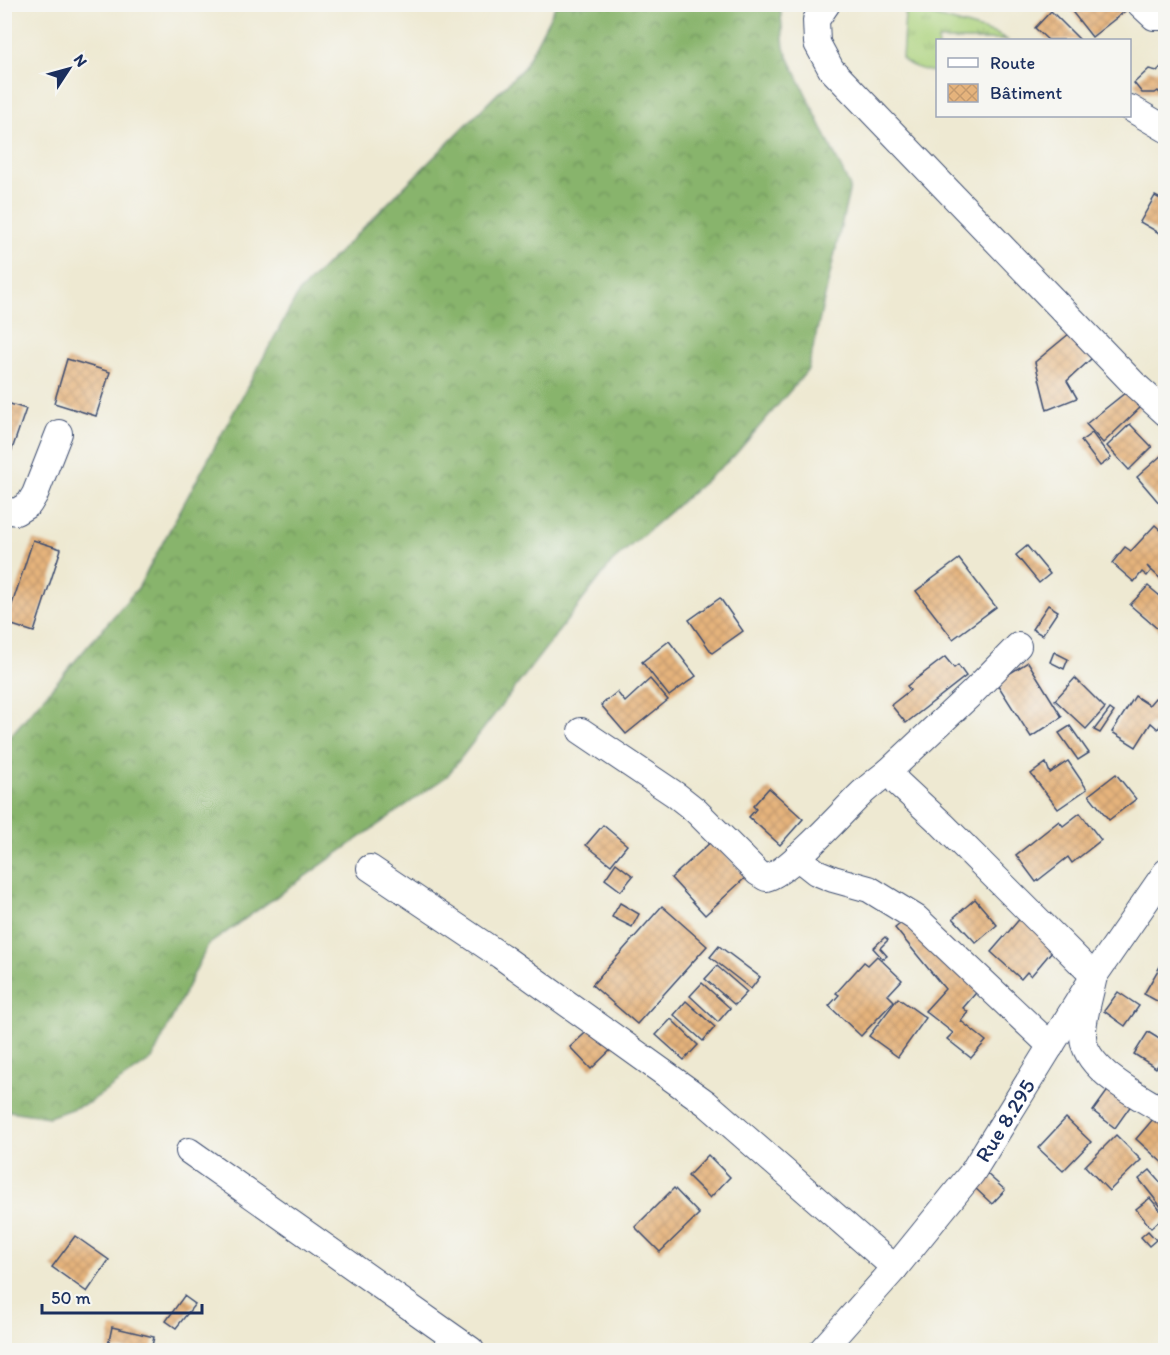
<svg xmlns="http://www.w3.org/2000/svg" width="1170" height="1355" font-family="Itim,sans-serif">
	<defs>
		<pattern id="grass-tufts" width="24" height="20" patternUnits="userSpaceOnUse" patternTransform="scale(1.5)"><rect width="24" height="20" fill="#abd27c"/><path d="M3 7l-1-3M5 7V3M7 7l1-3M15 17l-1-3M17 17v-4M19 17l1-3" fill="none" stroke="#8aab69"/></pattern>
		<pattern id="forest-crowns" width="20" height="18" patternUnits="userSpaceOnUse" patternTransform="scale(1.5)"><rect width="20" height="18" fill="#88b46c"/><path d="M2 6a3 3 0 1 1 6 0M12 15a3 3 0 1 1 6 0" fill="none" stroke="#6e935c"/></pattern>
		<pattern id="building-cross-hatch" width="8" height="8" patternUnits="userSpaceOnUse" patternTransform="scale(1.5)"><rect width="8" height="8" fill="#e5b37c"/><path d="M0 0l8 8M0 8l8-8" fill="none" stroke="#c49a6e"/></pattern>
	</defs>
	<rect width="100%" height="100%" fill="#f6f6f2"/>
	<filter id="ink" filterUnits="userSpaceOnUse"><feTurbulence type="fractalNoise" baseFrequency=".0167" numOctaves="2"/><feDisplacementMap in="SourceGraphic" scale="12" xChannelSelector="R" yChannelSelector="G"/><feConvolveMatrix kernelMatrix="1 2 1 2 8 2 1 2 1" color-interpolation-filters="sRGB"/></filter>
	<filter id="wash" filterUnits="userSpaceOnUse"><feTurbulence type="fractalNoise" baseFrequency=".008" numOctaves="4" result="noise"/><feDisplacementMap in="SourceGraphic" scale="24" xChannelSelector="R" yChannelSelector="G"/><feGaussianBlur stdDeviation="1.35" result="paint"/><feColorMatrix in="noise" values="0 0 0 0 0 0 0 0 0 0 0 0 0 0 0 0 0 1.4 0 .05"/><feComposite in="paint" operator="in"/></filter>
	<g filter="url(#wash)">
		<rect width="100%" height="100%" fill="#eee9d2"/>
		<path fill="url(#grass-tufts)" stroke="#63806d" stroke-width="1.5" d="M913 10 997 34 1007 40H938L937 73C926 70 910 68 902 58L905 14Z"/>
		<path fill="url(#forest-crowns)" stroke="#527265" stroke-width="1.5" d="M556 5H780L784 48 850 187 808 370 734 456 612 562 447 776 208 945 152 1059 88 1103 49 1117 9 1111 4 1103 5 742 138 588 299 292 524 67Z"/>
		<g id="blocks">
			<g fill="url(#building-cross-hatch)">
				<path d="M1066 4H1127L1129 8 1092 37Z"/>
				<path d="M1051 11 1080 40H1048L1035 28Z"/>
				<path d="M1164 55H1166V100L1158 91 1155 93H1142L1134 83 1149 69 1157 71 1163 65Z"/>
				<path d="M1155 196 1166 202V237L1140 222Z"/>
				<path d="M1081 324 1102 349 1067 381 1077 398 1047 410 1035 362Z"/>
				<path d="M67 359 110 372 96 416 54 403Z"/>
				<path d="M1125 393 1141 407 1103 443 1086 424Z"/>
				<path d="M4 402 26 409 7 464H4Z"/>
				<path d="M1130 424 1152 447 1129 470 1107 446Z"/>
				<path d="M1092 433 1111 458 1100 466 1081 441Z"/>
				<path d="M1164 453 1166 499 1160 504 1137 477Z"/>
				<path d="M1155 525 1166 535V584L1147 566 1151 571 1147 576 1142 572 1134 582 1112 563 1125 547 1131 551Z"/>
				<path d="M33 540 61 549 34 632 6 623Z"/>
				<path d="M1027 546 1050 574 1039 583 1016 555Z"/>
				<path d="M959 559 996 607 953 639 916 591Z"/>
				<path d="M1148 586 1166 601V636L1130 605Z"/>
				<path d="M720 598 743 631 712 653 689 620Z"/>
				<path d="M1048 605 1058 611 1042 635 1032 629Z"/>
				<path d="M669 641 696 676 669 696 642 662Z"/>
				<path d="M1054 652 1068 659 1064 669 1050 662Z"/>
				<path d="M945 657 954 668 958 665 966 676 906 723 891 705 910 690 907 686Z"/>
				<path d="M1028 662 1062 717 1031 737 996 682Z"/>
				<path d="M1075 678 1105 708 1086 729 1055 700Z"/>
				<path d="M650 679 668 700 626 734 601 705 617 692 625 702Z"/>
				<path d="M1135 696 1149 705 1155 698 1166 706V718L1158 729 1151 723 1136 747 1112 732Z"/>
				<path d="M1110 709 1114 712 1100 733 1094 730Z"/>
				<path d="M1070 726 1089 753 1078 760 1059 733Z"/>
				<path d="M1068 761 1087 789 1058 809 1031 774 1046 763 1050 773Z"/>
				<path d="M1116 774 1136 799 1109 820 1089 795Z"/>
				<path d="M769 788 803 819 780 845 749 817 756 809 753 806Z"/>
				<path d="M1080 813 1101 840 1072 863 1068 857 1036 882 1016 855 1059 821 1063 826Z"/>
				<path d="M603 825 627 845 611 865 586 845Z"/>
				<path d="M712 841 746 877 705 915 671 878Z"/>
				<path d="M616 863 633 876 621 891 605 879Z"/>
				<path d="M975 899 997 925 976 943 953 918Z"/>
				<path d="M620 903 639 914 632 927 612 917Z"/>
				<path d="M662 906 707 946 637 1024 592 985Z"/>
				<path d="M918 910 987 980 963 1008 968 1012 961 1021 986 1041 971 1058 947 1039 953 1033 925 1011 945 989 895 928Z"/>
				<path d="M1023 915 1057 945 1031 976 1027 972 1021 979 991 952Z"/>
				<path d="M885 937 888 940 880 948 887 956 883 959 873 948Z"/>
				<path d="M719 946 760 977 751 989 710 957Z"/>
				<path d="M877 956 902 980 888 995 894 1001 861 1036 829 1006 839 995 836 993 864 962 868 965Z"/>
				<path d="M1162 963 1166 965V1006L1144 994Z"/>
				<path d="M717 966 747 992 735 1005 705 979Z"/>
				<path d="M702 983 730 1008 718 1022 690 996Z"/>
				<path d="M1118 992 1139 1006 1125 1026 1104 1011Z"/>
				<path d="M898 998 926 1018 898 1057 869 1036Z"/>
				<path d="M686 1001 715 1027 703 1041 674 1015Z"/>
				<path d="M671 1019 698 1045 684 1060 656 1035Z"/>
				<path d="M594 1025 617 1044 591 1069 570 1047Z"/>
				<path d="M1148 1032 1166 1043V1054L1156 1068 1134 1054Z"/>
				<path d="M1117 1078 1139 1094 1115 1128 1093 1111Z"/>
				<path d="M1160 1111 1166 1116V1166L1136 1139Z"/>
				<path d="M1066 1118 1091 1142 1063 1171 1038 1148Z"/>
				<path d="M1116 1135 1141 1160 1109 1191 1085 1166Z"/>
				<path d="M708 1155 730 1177 710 1198 688 1176Z"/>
				<path d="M1150 1170 1166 1189V1213L1139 1179Z"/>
				<path d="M986 1173 1005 1190 992 1204 973 1186Z"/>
				<path d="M674 1188 699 1214 660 1252 635 1227Z"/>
				<path d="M1150 1198 1165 1216 1151 1228 1136 1209Z"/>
				<path d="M1148 1231 1156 1240 1149 1246 1141 1237Z"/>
				<path d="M75 1236 109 1260 87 1292 52 1267Z"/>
				<path d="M184 1296 195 1304 176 1328 166 1321Z"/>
				<path d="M112 1327 154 1337 151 1350H107Z"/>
			</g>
		</g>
	</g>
	<g filter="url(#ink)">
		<use href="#blocks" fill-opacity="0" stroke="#3b4b6f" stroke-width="1.5"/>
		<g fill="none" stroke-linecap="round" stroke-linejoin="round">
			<defs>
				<g id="street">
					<path d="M827 4 816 20 817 43 831 69 1135 385 1166 413"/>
					<path d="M1140 4 1154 17H1166"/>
					<path d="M1130 108 1166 129"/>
					<path d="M4 510 16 512 29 504 35 494 59 433"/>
					<path d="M581 731 676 795 695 810 758 873 766 878C789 873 843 811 863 792 871 785 880 778 889 771L898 783 943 825 1094 976C1091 992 1082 1020 1083 1036 1084 1070 1140 1096 1166 1113"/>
					<path d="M889 771 971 694 1018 646"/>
					<path d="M797 857 816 872 833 879 869 889 916 918 1051 1046"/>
					<path d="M370 868 501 956 706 1103 895 1268"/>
					<path d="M189 1151 471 1350"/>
					<path id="s1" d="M822 1350 895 1268 972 1173 1094 976 1166 872"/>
				</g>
			</defs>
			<use href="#street" stroke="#3b4b6f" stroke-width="28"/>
			<use href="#street" stroke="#fff" stroke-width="26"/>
		</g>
	</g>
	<g text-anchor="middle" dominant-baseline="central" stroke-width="4.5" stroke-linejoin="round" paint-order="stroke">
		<g font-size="22" fill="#1b2f5e" stroke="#f6f6f2">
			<text stroke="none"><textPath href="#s1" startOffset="294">Rue 8.295</textPath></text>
		</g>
	</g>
	<rect width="1170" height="1355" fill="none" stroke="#f6f6f2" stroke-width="24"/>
	<rect x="936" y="39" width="195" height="78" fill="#f6f6f2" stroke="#9ea6b7" stroke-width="1.5"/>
	<rect x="948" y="58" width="30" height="9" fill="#ffffff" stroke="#9ea6b7" stroke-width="1.5"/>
	<text x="990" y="69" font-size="18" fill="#1b2f5e">Route</text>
	<rect x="948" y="84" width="30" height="18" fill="url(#building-cross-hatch)" stroke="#9ea6b7" stroke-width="1.5"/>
	<text x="990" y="99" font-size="18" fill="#1b2f5e">Bâtiment</text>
	<g transform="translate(69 69) rotate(54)" stroke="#f6f6f2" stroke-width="4.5" paint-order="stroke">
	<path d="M0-4.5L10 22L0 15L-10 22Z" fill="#1b2f5e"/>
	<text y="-9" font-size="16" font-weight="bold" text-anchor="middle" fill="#1b2f5e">N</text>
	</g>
	<path d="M42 1304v9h160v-9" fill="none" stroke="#1b2f5e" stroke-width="3"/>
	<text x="51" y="1304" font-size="18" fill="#1b2f5e" stroke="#f6f6f2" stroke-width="4.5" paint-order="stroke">50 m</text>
</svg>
